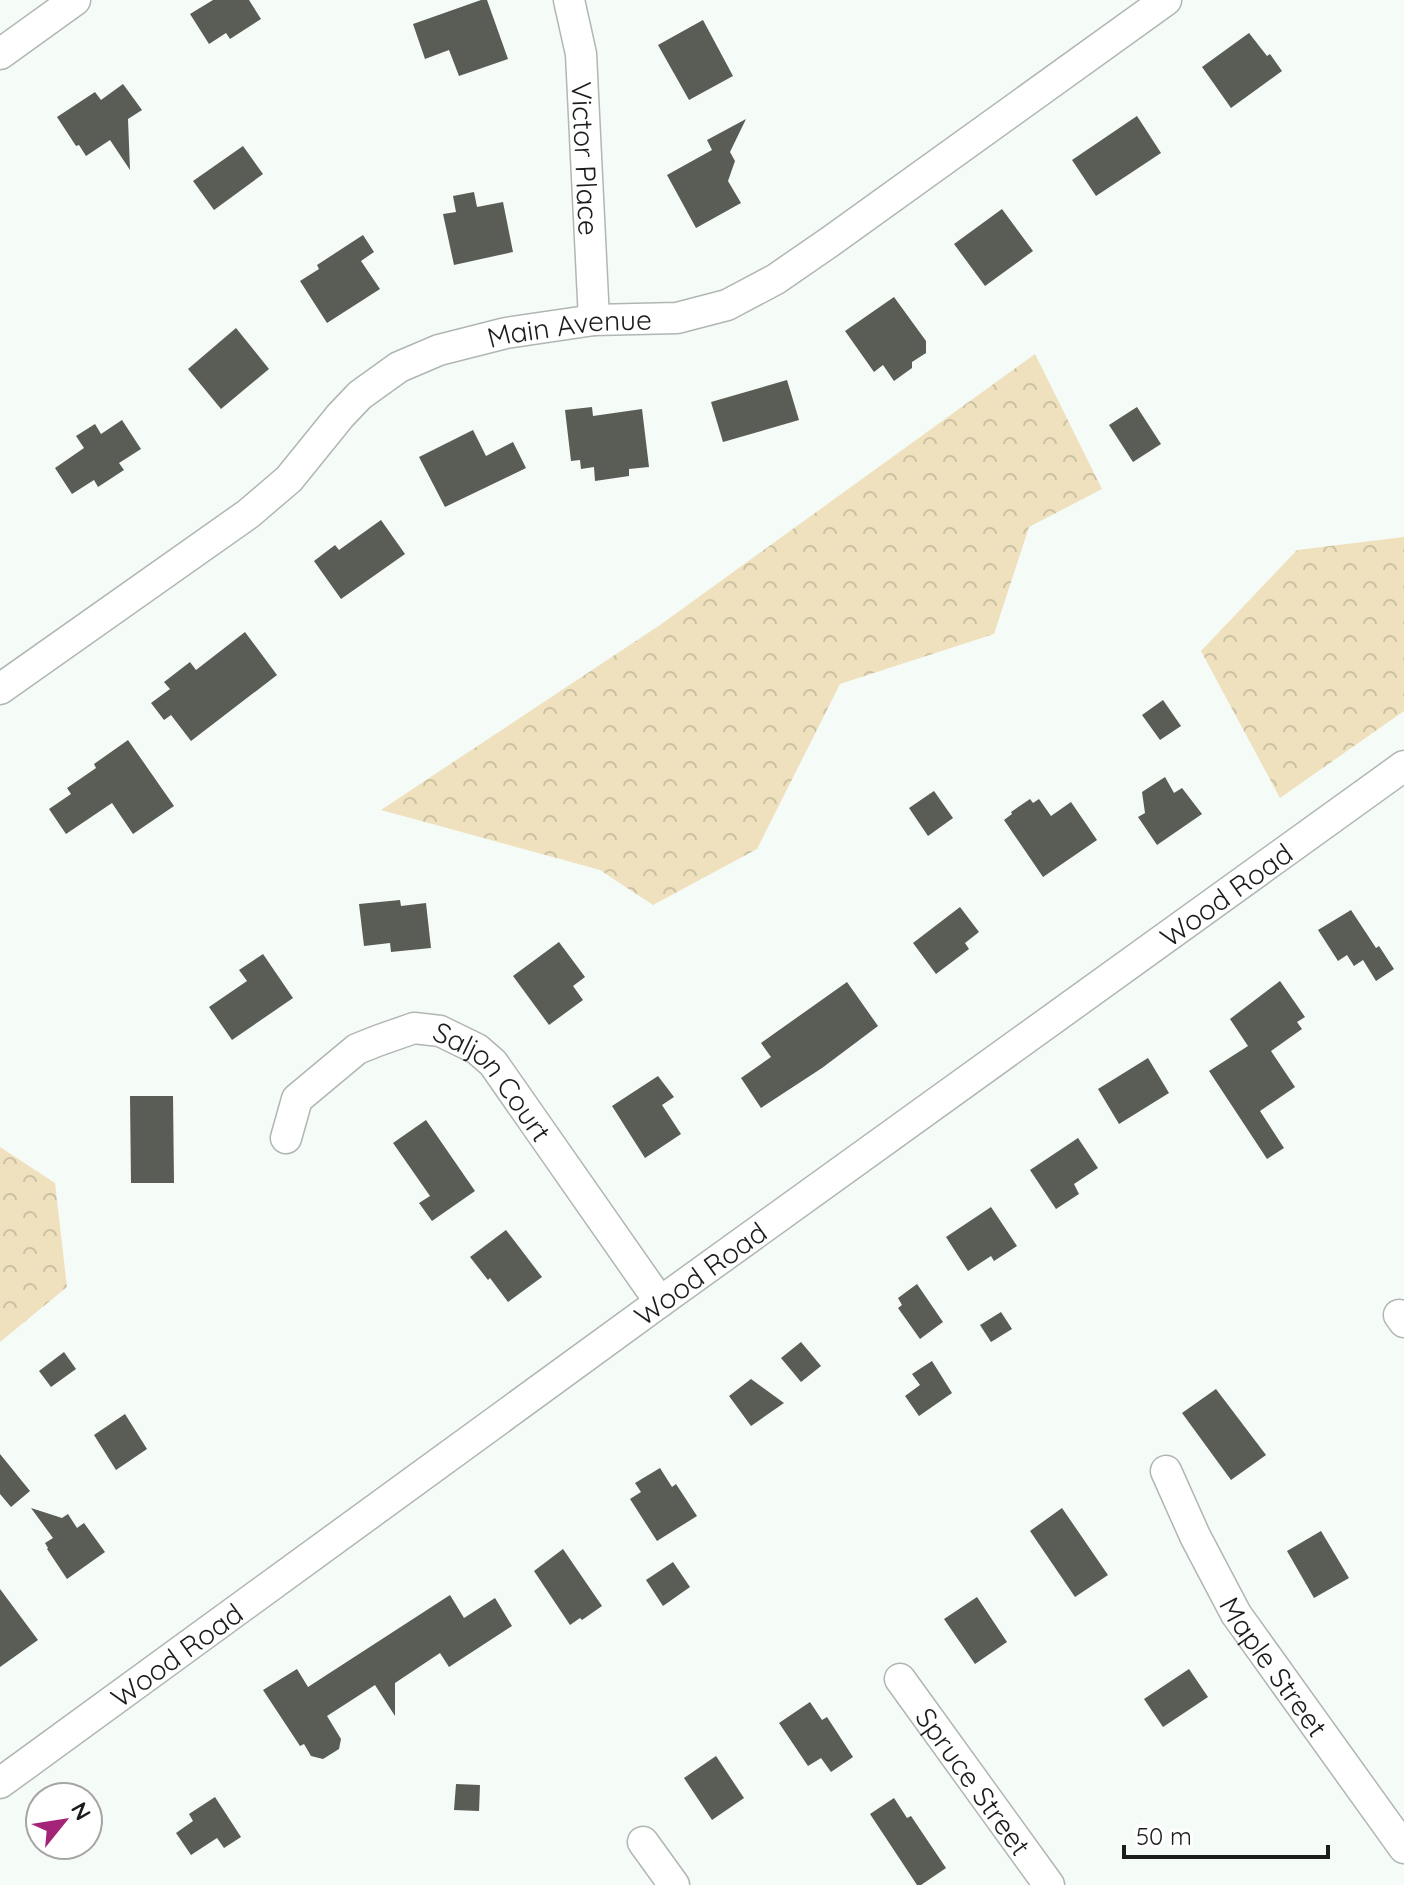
<svg xmlns="http://www.w3.org/2000/svg" width="1404" height="1885" font-family="Quicksand,sans-serif">
	<defs>
		<pattern id="forest-crowns" width="20" height="18" patternUnits="userSpaceOnUse" patternTransform="scale(2)"><rect width="20" height="18" fill="#efe1bd"/><path d="M2 6a3 3 0 1 1 6 0M12 15a3 3 0 1 1 6 0" fill="none" stroke="#ccc1a2"/></pattern>
	</defs>
	<rect width="100%" height="100%" fill="#f5fbf7"/>
	<g fill="url(#forest-crowns)">
		<path d="M1035 354 1102 489 1029 527 994 634 840 684 757 849 653 905 600 870 381 810 660 625Z"/>
		<path d="M1404 537V711L1280 798 1201 651 1297 550Z"/>
		<path d="M0 1147 55 1183 67 1287 0 1342Z"/>
	</g>
	<g fill="#5a5c56">
		<path d="M213 0H249L261 19 230 39 226 33 209 44 190 14Z"/>
		<path d="M481 0H487L508 59 459 76 449 50 425 59 413 24Z"/>
		<path d="M703 20 733 76 689 100 658 45Z"/>
		<path d="M1249 33 1267 56 1270 54 1282 71 1231 108 1202 67Z"/>
		<path d="M123 84 142 110 128 119 130 170 110 140 86 156 79 145 76 146 57 117 95 92 101 100Z"/>
		<path d="M1137 116 1161 153 1096 196 1072 160Z"/>
		<path d="M746 119 730 152 735 161 728 181 741 203 696 228 667 175 712 150 707 140Z"/>
		<path d="M243 146 263 174 214 210 193 181Z"/>
		<path d="M474 192 477 207 503 202 513 252 454 265 443 214 456 212 453 196Z"/>
		<path d="M1002 209 1033 251 985 286 954 244Z"/>
		<path d="M363 235 374 252 361 261 380 289 327 323 300 281 319 269 317 265Z"/>
		<path d="M894 297 926 341V353L912 362V368L894 381 883 365 874 372 845 331Z"/>
		<path d="M236 328 269 369 221 409 188 369Z"/>
		<path d="M787 380 799 420 723 442 711 402Z"/>
		<path d="M592 407 593 416 642 409 649 467 629 469V476L595 481 594 467 581 469 580 460 571 461 565 410Z"/>
		<path d="M1137 407 1161 444 1133 462 1109 425Z"/>
		<path d="M122 420 141 449 119 463 124 470 98 487 94 480 72 494 55 468 84 448 76 436 95 424 101 434Z"/>
		<path d="M473 430 486 456 513 442 526 468 445 507 419 457Z"/>
		<path d="M381 520 405 554 341 599 314 561 335 545 339 550Z"/>
		<path d="M245 632 277 675 191 741 171 715 164 720 151 703 170 689 164 682 190 662 196 670Z"/>
		<path d="M1163 700 1181 726 1160 740 1142 715Z"/>
		<path d="M128 740 174 806 133 834 112 803 66 834 49 809 71 794 67 788 96 768 94 764Z"/>
		<path d="M1165 777 1174 793 1182 788 1202 814 1157 845 1138 817 1145 813 1142 792Z"/>
		<path d="M934 791 953 818 928 836 909 808Z"/>
		<path d="M1030 799 1033 803 1039 799 1051 816 1071 802 1097 840 1043 877 1004 820 1012 814 1011 812Z"/>
		<path d="M400 900 401 906 426 903 431 948 391 952 390 943 364 946 359 904Z"/>
		<path d="M960 907 979 932 965 943 969 949 936 974 913 943Z"/>
		<path d="M1351 910 1376 948 1379 946 1394 969 1376 981 1363 960 1354 966 1347 955 1338 961 1318 930Z"/>
		<path d="M559 942 585 977 573 986 583 1000 549 1025 513 976Z"/>
		<path d="M263 954 293 998 232 1040 209 1007 247 981 239 970Z"/>
		<path d="M1280 981 1305 1017 1297 1022 1302 1029 1271 1051 1295 1087 1260 1111 1284 1148 1267 1159 1209 1071 1248 1046 1230 1019Z"/>
		<path d="M847 982 878 1026 822 1068 761 1108 741 1078 771 1057 761 1043Z"/>
		<path d="M1148 1058 1169 1093 1119 1124 1098 1089Z"/>
		<path d="M658 1076 674 1097 662 1105 681 1134 645 1158 612 1106Z"/>
		<path d="M130 1096H173L174 1183H131Z"/>
		<path d="M426 1120 475 1191 432 1221 419 1203 430 1196 393 1143Z"/>
		<path d="M1078 1138 1098 1168 1074 1184 1079 1194 1056 1209 1030 1170Z"/>
		<path d="M991 1207 1017 1246 994 1261 991 1256 968 1271 946 1237Z"/>
		<path d="M506 1230 542 1277 508 1302 490 1278 488 1280 470 1257Z"/>
		<path d="M917 1284 943 1322 920 1339 898 1308 902 1305 898 1298Z"/>
		<path d="M1001 1312 1012 1329 991 1342 980 1325Z"/>
		<path d="M801 1342 821 1366 801 1382 781 1358Z"/>
		<path d="M64 1352 76 1369 51 1387 39 1371Z"/>
		<path d="M932 1361 952 1393 919 1416 905 1396 920 1385 912 1374Z"/>
		<path d="M751 1379 784 1403 751 1426 729 1396Z"/>
		<path d="M1216 1389 1266 1455 1231 1480 1182 1413Z"/>
		<path d="M125 1414 147 1449 116 1470 94 1435Z"/>
		<path d="M0 1454 30 1491 11 1507 0 1494Z"/>
		<path d="M660 1468 672 1487 676 1484 697 1516 657 1541 630 1499 641 1492 635 1483Z"/>
		<path d="M31 1508 62 1518 68 1514 77 1528 84 1523 105 1552 67 1579 47 1549 48 1548 45 1543 53 1538Z"/>
		<path d="M1062 1508 1108 1575 1075 1597 1030 1531Z"/>
		<path d="M1321 1531 1349 1578 1314 1598 1287 1551Z"/>
		<path d="M563 1549 602 1606 582 1620 580 1618 570 1625 534 1571Z"/>
		<path d="M673 1562 690 1587 663 1606 646 1580Z"/>
		<path d="M0 1589 38 1640 0 1667Z"/>
		<path d="M450 1595 464 1618 495 1598 512 1626 449 1667 440 1653 395 1683V1716L375 1685 327 1716 341 1739 339 1749 323 1759 311 1756 304 1744 300 1746 263 1690 297 1669 308 1687Z"/>
		<path d="M977 1597 1007 1642 975 1664 944 1619Z"/>
		<path d="M1189 1669 1208 1697 1163 1727 1144 1699Z"/>
		<path d="M810 1702 822 1720 827 1717 853 1757 831 1772 821 1758 808 1766 779 1723Z"/>
		<path d="M716 1756 744 1798 712 1820 684 1778Z"/>
		<path d="M456 1784 480 1785 479 1811 454 1810Z"/>
		<path d="M215 1797 241 1837 224 1848 217 1838 191 1855 176 1833 193 1821 189 1814Z"/>
		<path d="M894 1798 907 1818 911 1816 946 1868 921 1885H917L870 1814Z"/>
	</g>
	<g fill="none" stroke-linecap="round" stroke-linejoin="round">
		<defs>
			<g id="street">
				<path id="s1" d="M569 0 581 54 594 320"/>
				<path d="M0 54 75 0"/>
				<path id="s2" d="M0 689 248 514 289 479 340 416 360 395 399 367 439 350 506 333 594 320 677 318 727 305 776 279 831 241 1166 0"/>
				<path id="s3" d="M286 1138 297 1099 357 1049 377 1041 414 1028 440 1031 477 1049 493 1063 660 1302"/>
				<path d="M1399 1315 1404 1322"/>
				<path id="s4" d="M1166 1471 1195 1536 1236 1614 1404 1848"/>
				<path id="s5" d="M900 1679 1049 1885"/>
				<path id="s6" d="M0 1783 660 1302 1404 766"/>
				<path d="M643 1842 674 1885"/>
			</g>
		</defs>
		<use href="#street" stroke="#b0b6b2" stroke-width="33"/>
		<use href="#street" stroke="#fff" stroke-width="30"/>
	</g>
	<g text-anchor="middle" dominant-baseline="central" stroke-width="8" stroke-linejoin="round" paint-order="stroke">
		<g font-size="28" fill="#1b1d1c" stroke="#fff">
			<text stroke="none"><textPath href="#s1" startOffset="160">Victor Place</textPath></text>
			<text stroke="none"><textPath href="#s2" startOffset="692">Main Avenue</textPath></text>
			<text stroke="none"><textPath href="#s6" startOffset="1514">Wood Road</textPath></text>
			<text stroke="none"><textPath href="#s3" startOffset="280">Saljon Court</textPath></text>
			<text stroke="none"><textPath href="#s6" startOffset="866">Wood Road</textPath></text>
			<text stroke="none"><textPath href="#s6" startOffset="218">Wood Road</textPath></text>
			<text stroke="none"><textPath href="#s4" startOffset="224">Maple Street</textPath></text>
			<text stroke="none"><textPath href="#s5" startOffset="126">Spruce Street</textPath></text>
		</g>
	</g>
	<g transform="translate(64 1821) rotate(60)"><circle r="38" fill="#ffffff" stroke="#a4a5a4" stroke-width="2"/>
	<path d="M0-6L14 30L0 20L-14 30Z" fill="#a42577"/>
	<text y="-12" font-size="22" font-weight="bold" text-anchor="middle" fill="#1b1d1c">N</text>
	</g>
	<path d="M1124 1845v12h204v-12" fill="none" stroke="#1b1d1c" stroke-width="4"/>
	<text x="1136" y="1845" font-size="24" fill="#1b1d1c" stroke="#ffffff" stroke-width="6" paint-order="stroke">50 m</text>
</svg>
